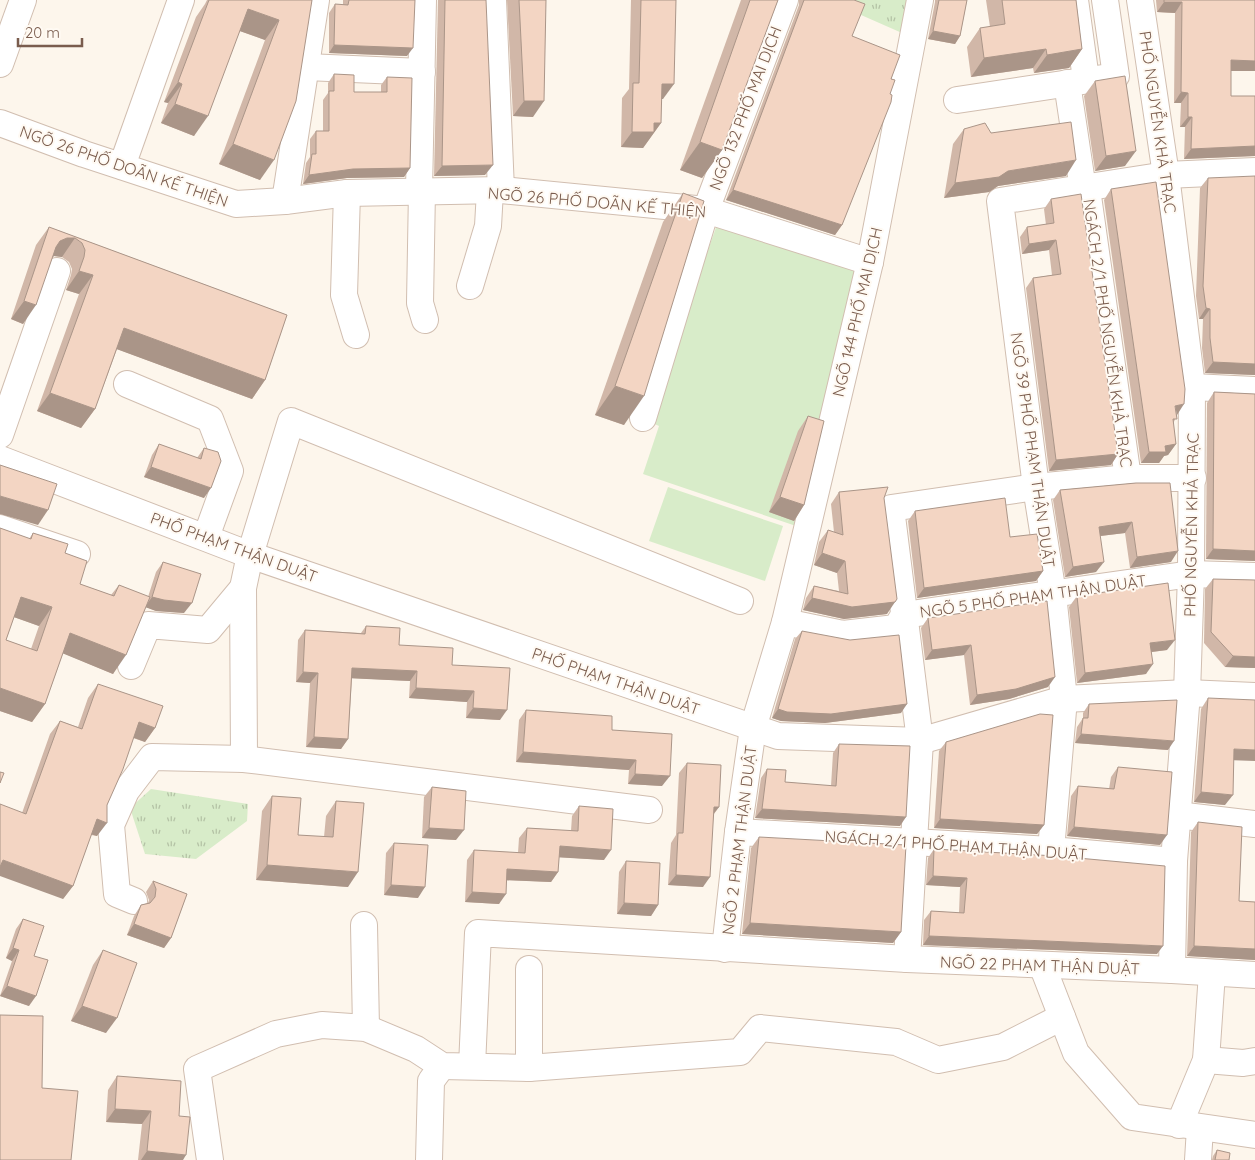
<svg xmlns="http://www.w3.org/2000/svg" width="1255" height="1160" font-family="Quicksand,sans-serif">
	<defs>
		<pattern id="park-tufts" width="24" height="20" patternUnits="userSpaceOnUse" patternTransform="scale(1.25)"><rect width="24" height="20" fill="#d8ecc9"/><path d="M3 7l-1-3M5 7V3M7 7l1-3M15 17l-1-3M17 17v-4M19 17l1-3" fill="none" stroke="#b4c2a5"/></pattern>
	</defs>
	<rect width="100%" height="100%" fill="#fdf6ec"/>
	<g fill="url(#park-tufts)">
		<path d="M827 0H909L902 33Z"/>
		<path d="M151 789 248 804 247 821 196 859 145 854 130 808Z"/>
	</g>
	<g fill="#d8ecc9">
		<path d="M720 216 860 272 802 528 643 474 659 426 648 421Z"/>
		<path d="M668 487 783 526 765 581 649 541Z"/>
	</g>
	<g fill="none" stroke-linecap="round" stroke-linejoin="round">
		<defs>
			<g id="minor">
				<path d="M493 0 501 190"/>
				<path d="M1075 0 1086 79"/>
				<path d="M1140 0 1166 175 1192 387 1191 574 1187 693 1174 861 1172 970 1255 975"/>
				<path d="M0 64 23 0"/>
				<path d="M306 67 422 72"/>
				<path d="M1067 83 1081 176"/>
				<path d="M957 100 1116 76 1105 0"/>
				<path d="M0 123 84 154 236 204 285 201 347 193 501 190 706 210 870 262"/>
				<path d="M122 166 181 0"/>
				<path d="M1087 189 1128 478"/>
				<path d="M419 190 423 0"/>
				<path d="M422 190 420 303 425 320"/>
				<path d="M347 193 344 295 356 335"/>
				<path d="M285 201 316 0"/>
				<path d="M470 286 488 226 490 191"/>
				<path d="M127 384 210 419 230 471 206 537"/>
				<path d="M1192 387 1255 390"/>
				<path d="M643 418 706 210 785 0"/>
				<path d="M0 435 57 271"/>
				<path d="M0 459 250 555 778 736 920 741 1064 699 1187 693 1255 696"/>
				<path d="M0 528 77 554"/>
				<path d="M785 622 843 634 896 628 904 615 1191 574 1255 576"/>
				<path d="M131 666 148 625 208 630 243 588"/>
				<path d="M244 759 243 588 250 555 291 421 740 601"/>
				<path d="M1177 815 1255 824"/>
				<path d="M738 832 1051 850 1174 861"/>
				<path d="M1051 850 1064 699 1053 594 1036 487 1000 201 1166 175 1255 171"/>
				<path d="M134 901 117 894 111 825 126 791 152 757 244 759 649 810"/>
				<path d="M364 925 366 1028"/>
				<path d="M725 949 738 832 753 728 785 622 870 262 920 0"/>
				<path d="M907 959 920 741 891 508 1036 487 1128 478H1193"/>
				<path d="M1042 965 1076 1053 1132 1117 1255 1135"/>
				<path d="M529 969V1068"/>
				<path d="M1206 1060 1243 1063 1255 1061"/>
				<path d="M472 1066 478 933 907 959 1172 970"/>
				<path d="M1179 1125 1206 1060 1212 973"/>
				<path d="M210 1160 197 1069 276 1034 322 1025 366 1028 416 1049 442 1066 529 1068 740 1052 760 1028 896 1042 938 1060 1003 1047 1062 1017"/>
				<path d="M429 1160 431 1081 442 1066"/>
				<path d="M1198 1160 1200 1128"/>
			</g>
		</defs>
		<use href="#minor" stroke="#d1beb0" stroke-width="28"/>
		<use href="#minor" stroke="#fff" stroke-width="26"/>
	</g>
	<g fill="#d1b7a8" fill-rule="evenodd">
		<path d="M207 0H312L260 180 219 164 265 40 240 31 194 136 161 123 168 103 164 102 196 17 205 4Z"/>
		<path d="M343 0H415L407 56 329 53V13L335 4 343 5Z"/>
		<path d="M438 0H486L485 175 434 176Z"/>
		<path d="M507 0H546L533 117 513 116Z"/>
		<path d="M631 0H676L663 99H661V123L643 148 621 147 622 98 629 89Z"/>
		<path d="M741 0H778L722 150 702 178 680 170Z"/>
		<path d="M799 0H854L852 36 891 79 842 225 835 235 726 200 799 5Z"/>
		<path d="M935 0H967L960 36 955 44 928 39 935 2Z"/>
		<path d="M986 0H1076L1082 49 1069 68 1034 73 1033 68 971 77 967 47 980 28 990 27Z"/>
		<path d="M1156 0H1255V71H1231V96H1255V156L1184 159 1185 127H1180L1181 103H1174L1175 13 1157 12Z"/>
		<path d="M334 74 354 92H381V85L387 77 410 168 404 177 347 178 303 184 306 163 310 157V139L316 131H323V100L328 93V83Z"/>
		<path d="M1095 81 1125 166 1095 171 1084 96Z"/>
		<path d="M964 129 991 133 1066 176 998 186 989 192 944 198 953 144Z"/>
		<path d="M1208 178 1255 375 1205 373 1202 348 1203 319H1199L1196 296 1200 188Z"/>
		<path d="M1111 189 1177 415 1173 424 1176 444 1168 455 1164 456 1159 463H1141L1104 200Z"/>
		<path d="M683 193 624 425 595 415 663 222Z"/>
		<path d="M1051 199 1118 454 1111 465 1049 471 1026 288 1033 278 1052 275 1049 250 1022 254 1020 237 1027 227 1046 225 1044 209Z"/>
		<path d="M49 227 287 315 265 380 252 399 117 349 95 409 81 428 37 411 79 294 66 290 71 275 72 269 69 262 62 257 54 256 53 257 23 324 11 319 36 245Z"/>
		<path d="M1214 392 1255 394V561L1206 559 1207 403Z"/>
		<path d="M808 416 804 505 794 521 769 512 798 431Z"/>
		<path d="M159 444 197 458 204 448V498L144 477 152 455Z"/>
		<path d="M1136 483 1171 562 1130 568 1125 533 1100 536 1096 572 1065 577 1053 500 1060 490Z"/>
		<path d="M839 492 884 498 887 614 844 619 803 610 806 598 814 586 839 591 837 573 814 565 819 542 828 530 834 532 831 504Z"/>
		<path d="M915 511 1010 537 1043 571 1036 581 917 598 908 521Z"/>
		<path d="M0 528 29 539 33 533 65 553 80 584 111 595 119 585 148 597 156 572 163 562 184 613 156 611 146 607 113 674 63 653 45 704 32 722 0 711ZM14 617 39 626 31 649 6 640Z"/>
		<path d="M1213 579 1255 580V668L1225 667 1204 643 1205 589Z"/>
		<path d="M1077 596 1167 650 1152 652 1146 674 1077 683 1069 607Z"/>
		<path d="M928 618 1048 687 1009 699 970 705 964 655 925 660 921 628Z"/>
		<path d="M366 626 399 645 452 665 500 720 466 718 467 702 409 698 410 681 352 678 348 739 341 749 306 747 310 683 296 682 298 640 305 630 361 633Z"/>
		<path d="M802 631 901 713 825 723 781 721 772 718 795 639Z"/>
		<path d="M98 684 155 728 145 742 133 738 107 805 97 836 91 835 73 886 63 899 22 813 50 734 60 721 78 727 88 698Z"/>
		<path d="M1208 698 1225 805 1194 802 1201 709Z"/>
		<path d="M1089 704 1168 750 1075 743 1077 727 1083 718V713Z"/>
		<path d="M526 710 612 730 662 786 628 784 629 770 516 762 519 720Z"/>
		<path d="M946 742 1044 825 1037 834 934 828 939 751Z"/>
		<path d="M839 744 900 826 755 818 761 778 767 769 785 782 831 786 833 753Z"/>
		<path d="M687 763 719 807 714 814 703 887 668 885 671 843 676 835 679 773Z"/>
		<path d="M1118 767 1160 845 1067 836 1071 796 1078 786 1109 789 1111 777Z"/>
		<path d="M432 787 456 840 422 838 424 797Z"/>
		<path d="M272 796 298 835 324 837 326 816 336 801 348 887 256 880 262 811Z"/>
		<path d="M579 806 604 860 559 857 558 872 551 882 507 880 499 904 465 902 467 860 474 850 518 853 519 838 527 828 571 831 572 816Z"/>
		<path d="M1198 822 1239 901 1255 902V960L1187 956 1191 832Z"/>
		<path d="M759 837 901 932 893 943 742 934 751 848Z"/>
		<path d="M394 843 418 898 384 895 386 853Z"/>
		<path d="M934 849 1157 954 923 945 924 920 931 911 959 913 960 887 926 885 928 858Z"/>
		<path d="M626 861 658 905 651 916 617 914 619 872Z"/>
		<path d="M153 881 187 894 171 938 164 948 127 935 134 916 141 905 148 903 149 900 146 892Z"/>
		<path d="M23 919 34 956 29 1006 0 996 12 961 6 958 16 929Z"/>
		<path d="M103 950 106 1033 71 1021 93 965Z"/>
		<path d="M117 1076 179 1116 183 1160H138L142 1124 106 1122 108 1090Z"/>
		<path d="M1217 1150 1229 1160H1212L1213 1156Z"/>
	</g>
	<g fill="#aa9588">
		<path d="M1164 2H1182L1175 13 1157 12Z"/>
		<path d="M248 9 279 20 265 40 234 29Z"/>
		<path d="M933 31 960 36 955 44 928 39Z"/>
		<path d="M334 45 413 48 407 56 329 53Z"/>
		<path d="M1046 49 1033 68 971 77 984 58Z"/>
		<path d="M1082 49 1069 68 1034 73 1047 55Z"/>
		<path d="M1231 60 1255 61V71H1224Z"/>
		<path d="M178 82 182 84 168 103 164 102Z"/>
		<path d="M662 84H674L663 99H651Z"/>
		<path d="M1181 92 1188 93 1181 103H1174Z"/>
		<path d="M524 101H544L533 117 513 116Z"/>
		<path d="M175 104 208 116 194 136 161 123Z"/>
		<path d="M1188 117H1192L1185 127H1180Z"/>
		<path d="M654 123H661L643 148 621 147 632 132Z"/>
		<path d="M700 142 722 150 702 178 680 170Z"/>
		<path d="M233 144 274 160 260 180 219 164Z"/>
		<path d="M1255 146V156L1184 159 1191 149Z"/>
		<path d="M1136 151 1125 166 1095 171 1106 156Z"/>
		<path d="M1076 160 1066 176 998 186 989 192 944 198 955 183 1008 171Z"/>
		<path d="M493 165 485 175 434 176 442 166Z"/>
		<path d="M410 168 404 177 347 178 303 184 309 175 353 169Z"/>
		<path d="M733 190 842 225 835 235 726 200Z"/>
		<path d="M67 238H75L62 257 54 256 47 260 60 241Z"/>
		<path d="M1056 240 1049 250 1022 254 1029 244Z"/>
		<path d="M79 271 93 275 79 294 66 290Z"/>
		<path d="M24 301 36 305 23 324 11 319Z"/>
		<path d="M1206 308 1210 309 1203 319H1199Z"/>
		<path d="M124 328 265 380 252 399 111 347Z"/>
		<path d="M1213 362 1255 364V375L1205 373Z"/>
		<path d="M615 386 644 396 624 425 595 415Z"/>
		<path d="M50 393 95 409 81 428 37 411Z"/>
		<path d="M1184 404 1177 415 1175 406Z"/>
		<path d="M1176 444 1168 455 1164 456 1159 463H1141L1149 452 1165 446Z"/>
		<path d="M1118 454 1111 465 1049 471 1056 460Z"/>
		<path d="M151 467 211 488 204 498 144 477Z"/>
		<path d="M0 496 48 510 38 525 0 514Z"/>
		<path d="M780 497 804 505 794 521 769 512Z"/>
		<path d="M1132 522 1125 533 1092 537 1099 527Z"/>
		<path d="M1213 549 1255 551V561L1206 559Z"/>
		<path d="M1178 551 1171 562 1130 568 1137 557Z"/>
		<path d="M822 553 845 561 837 573 814 565Z"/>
		<path d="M1104 562 1096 572 1065 577 1073 567Z"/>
		<path d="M1043 571 1036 581 917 598 924 588Z"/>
		<path d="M21 597 52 607 39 626 8 615Z"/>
		<path d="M152 597 192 603 184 613 156 611 145 607Z"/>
		<path d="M812 598 895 602 887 614 844 619 803 610Z"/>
		<path d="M70 633 126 655 113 674 57 651Z"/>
		<path d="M1175 640 1167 650 1143 653 1150 643Z"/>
		<path d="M971 645 964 655 925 660 932 650Z"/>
		<path d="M1233 656 1255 657V668L1225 667Z"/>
		<path d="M1153 664 1146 674 1077 683 1085 673Z"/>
		<path d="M352 668 417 671 410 681 345 678Z"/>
		<path d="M303 672 318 673 310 683 296 682Z"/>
		<path d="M1055 677 1048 687 1009 699 970 705 977 695Z"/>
		<path d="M0 688 45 704 32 722 0 711Z"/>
		<path d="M416 688 474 691 467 702 409 698Z"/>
		<path d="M907 704 901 713 825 723 781 721 772 718 778 709Z"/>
		<path d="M473 708 507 710 500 720 466 718Z"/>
		<path d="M139 722 155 728 145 742 129 736Z"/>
		<path d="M1081 734 1174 741 1168 750 1075 743Z"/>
		<path d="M314 737 348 739 341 749 306 747Z"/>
		<path d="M1234 749 1255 750V761L1227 760Z"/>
		<path d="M523 752 636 760 629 770 516 762Z"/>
		<path d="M635 774 670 776 662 786 628 784Z"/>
		<path d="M1201 792 1233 795 1225 805 1194 802Z"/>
		<path d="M714 807H719L711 817Z"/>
		<path d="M762 809 906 817 900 826 755 818Z"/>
		<path d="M97 819 107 823 97 836 87 833Z"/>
		<path d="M940 819 1044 825 1037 834 934 828Z"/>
		<path d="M1074 827 1167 835 1160 845 1067 836Z"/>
		<path d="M429 828 464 830 456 840 422 838Z"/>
		<path d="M560 846 611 850 604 860 553 857Z"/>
		<path d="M3 860 73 886 63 899 0 876V864Z"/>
		<path d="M267 865 358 872 348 887 256 880Z"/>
		<path d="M507 869 558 872 551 882 500 880Z"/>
		<path d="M676 875 710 877 703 887 668 885Z"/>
		<path d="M933 876 967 878 960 887 926 885Z"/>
		<path d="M391 885 425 887 418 898 384 895Z"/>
		<path d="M472 892 506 894 499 904 465 902Z"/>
		<path d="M624 903 658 905 651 916 617 914Z"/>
		<path d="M750 923 901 932 893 943 742 934Z"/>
		<path d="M134 924 171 938 164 948 127 935Z"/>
		<path d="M929 936 1163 946 1157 954 923 945Z"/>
		<path d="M1194 946 1255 949V960L1187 956Z"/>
		<path d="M13 948 19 950 12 961 6 958Z"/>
		<path d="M7 986 36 996 29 1006 0 996Z"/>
		<path d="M82 1006 117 1018 106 1033 71 1021Z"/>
		<path d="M115 1109 151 1111 142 1124 106 1122Z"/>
		<path d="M147 1151 186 1155 183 1160H141Z"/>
	</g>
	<g fill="#f3d5c3" stroke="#aa9588" fill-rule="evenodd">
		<path d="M209 0H312L296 101 274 160 233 144 279 20 248 9 208 116 175 104 182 84 178 82Z"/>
		<path d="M349 0H415L413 48 334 45 335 4 348 5Z"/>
		<path d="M445 0H486L493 165 442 166Z"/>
		<path d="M519 0H546L544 101H524Z"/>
		<path d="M641 0H676L674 84H662L661 123H654V132H632L633 83H639Z"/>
		<path d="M750 0H778L722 150 700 142Z"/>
		<path d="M804 0H854L865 4 852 36 900 55 891 79 895 80 890 94 892 95 891 102 842 225 733 190Z"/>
		<path d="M939 0H967L960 36 933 31Z"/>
		<path d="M1002 0H1076L1082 49 1047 55 1046 49 984 58 980 28 1005 24Z"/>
		<path d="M1164 0H1255V61L1231 60V96H1255V146L1191 149 1192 117H1188V93L1181 92 1182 2H1164Z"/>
		<path d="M334 74 354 75V92H387V77L412 78 410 168 353 169 309 175 312 154H316V131H329V91H334Z"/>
		<path d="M1125 76 1136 151 1106 156 1095 81Z"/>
		<path d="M1071 122 1076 160 1008 171 999 177 955 183 964 129 985 123 991 133Z"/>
		<path d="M1255 176V364L1213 362 1210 338V309L1206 308 1203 286 1208 178Z"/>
		<path d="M1156 182 1185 389 1184 404 1175 406 1177 419H1173L1176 444 1165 446 1166 452H1149L1111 189Z"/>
		<path d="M683 193 704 201 644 396 615 386Z"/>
		<path d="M1081 194 1118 454 1056 460 1033 278 1061 274 1056 240 1029 244 1027 227 1054 223 1051 199Z"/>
		<path d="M49 227 287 315 265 380 124 328 95 409 50 393 93 275 79 271 84 257 85 250 82 243 75 238H67L60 241 56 247 36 305 24 301Z"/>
		<path d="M1214 392 1255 394V551L1213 549Z"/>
		<path d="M808 416 824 421 804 505 780 497Z"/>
		<path d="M159 444 201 459 204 448 218 452 221 461 211 488 151 467Z"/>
		<path d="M0 465 57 484 48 510 0 496Z"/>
		<path d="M1136 483H1170L1178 551 1137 557 1132 522 1099 527 1104 562 1073 567 1060 490Z"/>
		<path d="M888 487 884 498 897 599 895 602 852 607 812 598 814 586 848 594 845 561 822 553 828 530 843 535 839 492Z"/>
		<path d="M1005 498 1010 537 1037 534 1043 571 924 588 915 511Z"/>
		<path d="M0 528 31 539 33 533 68 544 65 553 87 561 80 584 114 596 119 585 150 597 126 655 70 633 45 704 0 688ZM21 597 52 607 37 651 6 640Z"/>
		<path d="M163 562 201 574 192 603 164 600 152 597Z"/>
		<path d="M1213 579 1255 580V657L1233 656 1211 632Z"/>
		<path d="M1168 583 1175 640 1150 643 1153 664 1085 673 1077 596Z"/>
		<path d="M1047 601 1055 677 1016 689 977 695 971 645 932 650 928 618Z"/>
		<path d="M366 626 400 628 399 645 453 648 452 665 510 668 507 710 473 708 474 691 416 688 417 671 352 668 348 739 314 737 318 673 303 672 305 630 365 634Z"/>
		<path d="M802 631 850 640 899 635 907 704 831 714 787 712 778 709Z"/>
		<path d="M98 684 163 706 155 728 139 722 123 769 107 805V823L97 819 73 886 3 860 0 867V804L26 814 60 721 82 729Z"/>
		<path d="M1208 698 1255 700V750L1234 749 1233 795 1201 792Z"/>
		<path d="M1177 700 1174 741 1081 734 1083 718H1088L1089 704Z"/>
		<path d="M526 710 612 716V730L672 734 670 776 635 774 636 760 523 752Z"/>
		<path d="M1040 714 1053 715 1044 825 940 819 946 742Z"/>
		<path d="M839 744 910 746 906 817 762 809 767 769 786 770 785 782 836 786Z"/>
		<path d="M687 763 721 765 719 807H714L710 877 676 875 678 833H683Z"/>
		<path d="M1118 767 1172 772 1167 835 1074 827 1078 786 1114 789Z"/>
		<path d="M0 772 4 773 0 783Z"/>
		<path d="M432 787 466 791 464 830 429 828Z"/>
		<path d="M272 796 301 798 298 835 333 837 336 801 364 803 358 872 267 865Z"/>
		<path d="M579 806 613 809 611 850 560 846 558 872 507 869 506 894 472 892 474 850 525 853 527 828 578 831Z"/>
		<path d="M1198 822 1242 827 1239 901 1255 902V949L1194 946Z"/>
		<path d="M759 837 906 845 901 932 750 923Z"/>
		<path d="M394 843 428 845 425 887 391 885Z"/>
		<path d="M934 849 1056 856 1165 866 1163 946 929 936 931 911 964 913 967 878 933 876Z"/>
		<path d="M626 861 660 863 658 905 624 903Z"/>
		<path d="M153 881 187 894 171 938 134 924 141 905 150 903 155 897 156 889Z"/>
		<path d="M23 919 44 926 34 956 48 960 36 996 7 986 19 950 13 948Z"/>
		<path d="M103 950 137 963 117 1018 82 1006Z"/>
		<path d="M0 1015 43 1016 42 1088 78 1091 71 1160H0Z"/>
		<path d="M117 1076 181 1081 179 1116 190 1117 186 1155 147 1151 151 1111 115 1109Z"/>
		<path d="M1217 1150 1230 1153 1229 1160H1215Z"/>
	</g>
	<g text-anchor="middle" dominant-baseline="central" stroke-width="4" stroke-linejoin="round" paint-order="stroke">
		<g font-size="16" fill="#7a5c4d" stroke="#fffaf3">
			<text transform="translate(745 108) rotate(-69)">NGÕ 132 PHỐ MAI DỊCH</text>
			<text transform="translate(1158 122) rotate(82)">PHỐ NGUYỄN KHẢ TRẠC</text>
			<text transform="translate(124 166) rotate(19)">NGÕ 26 PHỐ DOÃN KẾ THIỆN</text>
			<text transform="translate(597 202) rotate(5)">NGÕ 26 PHỐ DOÃN KẾ THIỆN</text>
			<text transform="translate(857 312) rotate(-77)">NGÕ 144 PHỐ MAI DỊCH</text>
			<text transform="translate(1108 333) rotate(82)">NGÁCH 2/1 PHỐ NGUYỄN KHẢ TRẠC</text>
			<text transform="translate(1033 450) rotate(82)">NGÕ 39 PHỐ PHẠM THẬN DUẬT</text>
			<text transform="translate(1191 525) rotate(-89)">PHỐ NGUYỄN KHẢ TRẠC</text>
			<text transform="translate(234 547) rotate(20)">PHỐ PHẠM THẬN DUẬT</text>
			<text transform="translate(1033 596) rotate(-8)">NGÕ 5 PHỐ PHẠM THẬN DUẬT</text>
			<text transform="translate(616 681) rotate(19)">PHỐ PHẠM THẬN DUẬT</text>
			<text transform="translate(739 840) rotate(-83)">NGÕ 2 PHẠM THẬN DUẬT</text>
			<text transform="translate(956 845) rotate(4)">NGÁCH 2/1 PHỐ PHẠM THẬN DUẬT</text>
			<text transform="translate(1040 965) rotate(2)">NGÕ 22 PHẠM THẬN DUẬT</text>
		</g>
	</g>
	<path d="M18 38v8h64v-8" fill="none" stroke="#7a5c4d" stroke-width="2.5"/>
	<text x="25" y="38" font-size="15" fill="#7a5c4d" stroke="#fffaf3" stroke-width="4" paint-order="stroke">20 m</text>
</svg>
